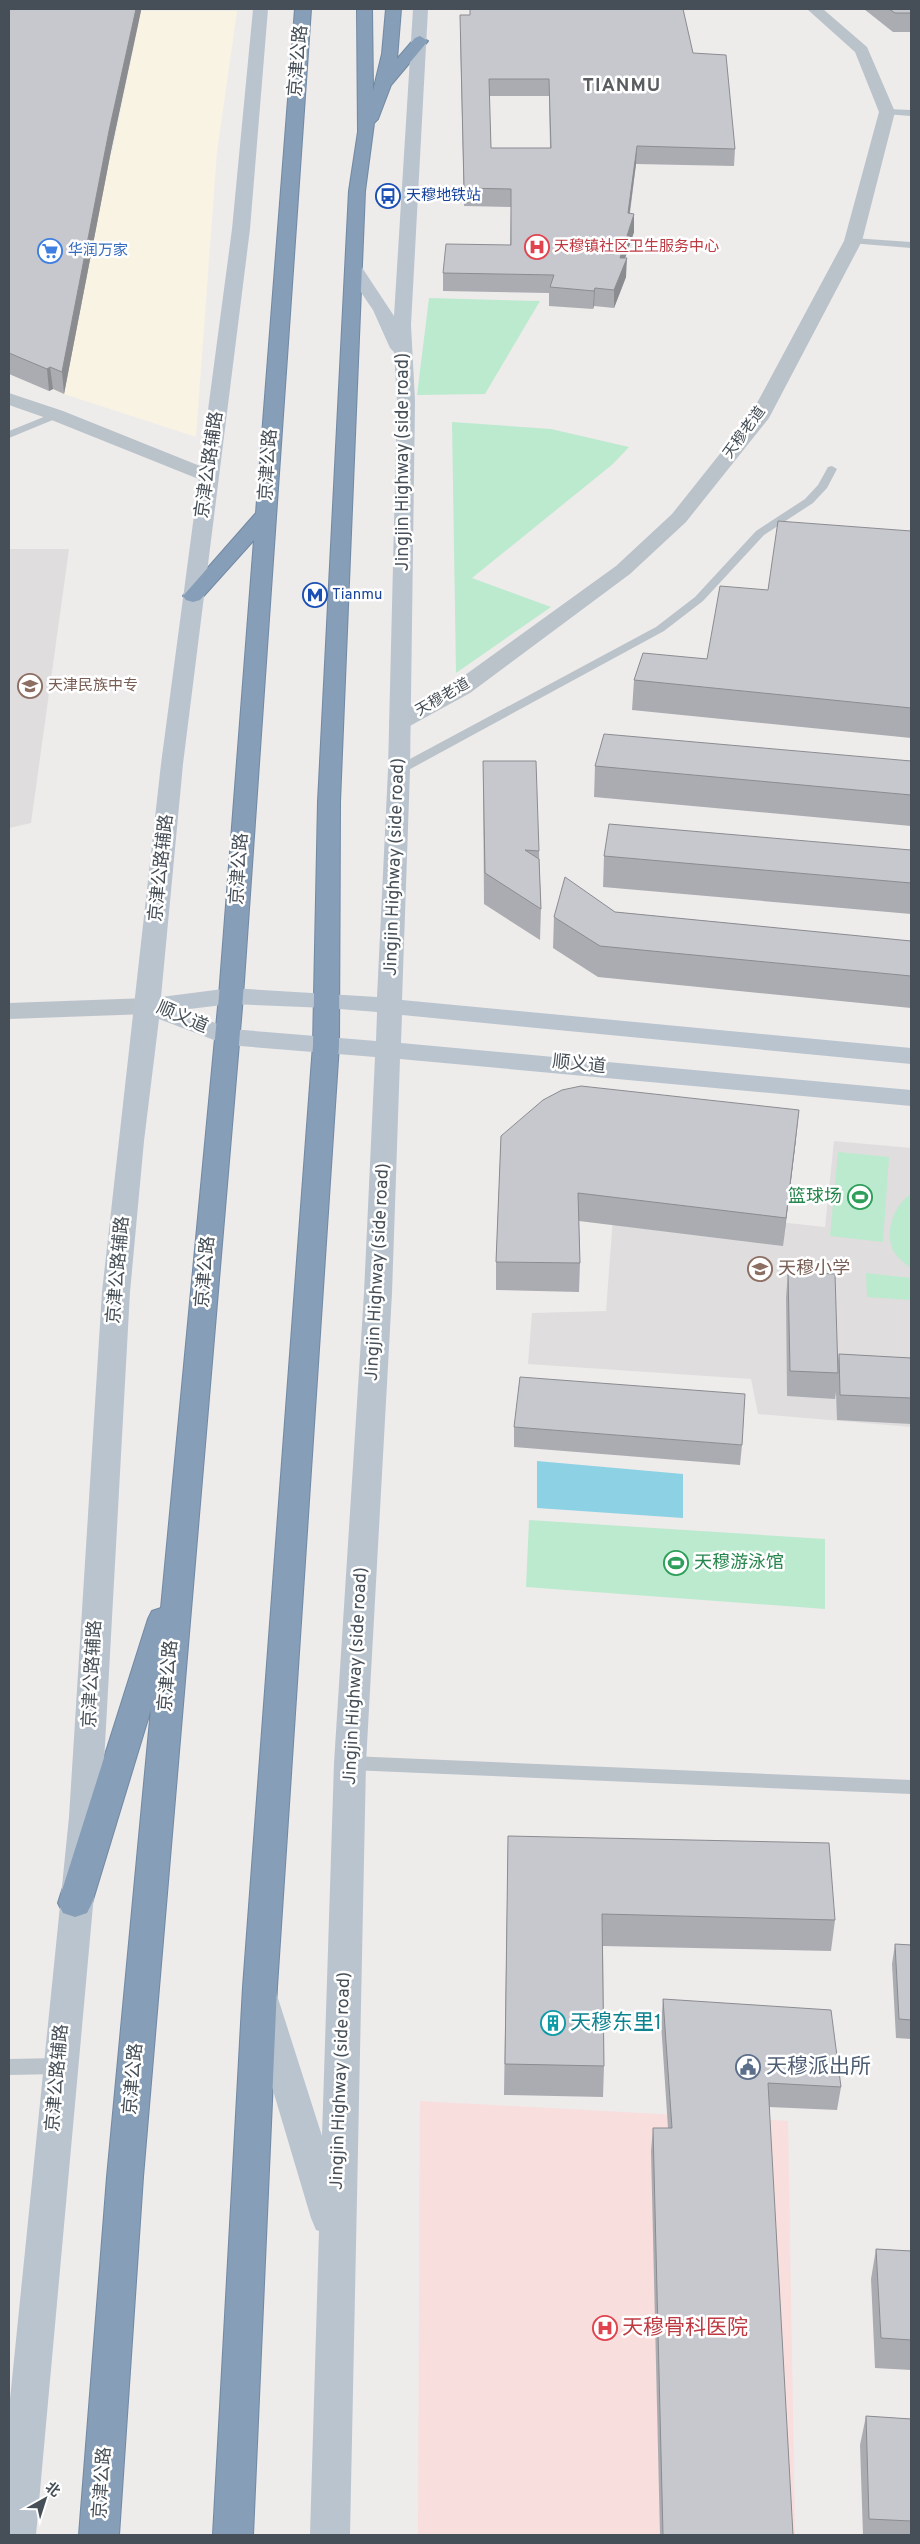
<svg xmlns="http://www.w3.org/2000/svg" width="920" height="2544" font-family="Overpass,'Noto Sans SC',sans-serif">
	<rect width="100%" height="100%" fill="#eeebeb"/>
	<path fill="#f9f3e4" d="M141 11H237L217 152 196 437 64 394 9 371V154L112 153Z"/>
	<g fill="#dfdddd">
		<path d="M9 549H69L31 823 9 828Z"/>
		<path d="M834 1141 911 1148V1427L758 1414 751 1379 528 1364 532 1313 606 1311 614 1204 825 1227Z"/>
	</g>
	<path fill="#f8dedc" d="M420 2101 788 2121 795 2535H418Z"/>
	<g fill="#bceace">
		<path d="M429 298 540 301 485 394 417 395Z"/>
		<path d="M452 422 551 429 629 447 613 464 472 578 551 607 456 673Z"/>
		<path d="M838 1152 889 1157 883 1242 830 1236Z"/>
		<path d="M911 1194V1268C904 1263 895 1256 892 1248 885 1229 895 1204 911 1194Z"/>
		<path d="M866 1273 911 1278V1300L867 1297Z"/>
		<path d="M529 1520 825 1539V1609L526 1587Z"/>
	</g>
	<path fill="#8cd2e4" d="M537 1461 683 1474V1518L537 1508Z"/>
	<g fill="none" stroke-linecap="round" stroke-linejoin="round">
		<defs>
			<g id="highway">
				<path d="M295 9H311L243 996 143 2177 119 2535H79L107 2177 151 1709 92 1903 87 1913 75 1917 63 1913 58 1903 148 1619 152 1611 161 1608 219 996 254 540 200 600 193 602 186 600 183 596 256 513Z"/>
				<path d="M357 9H372L373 91 382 54 386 9H401L397 59 415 38 420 36 428 41 391 85 378 119 374 123 365 191 340 802 339 1045 277 1987 253 2535H213L243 1987 313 1045 318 802 349 191 358 132Z"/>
			</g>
		</defs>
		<use href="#highway" stroke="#7289a3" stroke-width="2"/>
		<g fill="#bbc3ca" fill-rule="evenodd">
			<path d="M887 109 911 110V116L884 114V110Z"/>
			<path d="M853 238 911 242V248L850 243 848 241Z"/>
			<path d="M56 412 61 415 60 417 9 438V431Z"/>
			<path d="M832 466 837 469 827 488 813 503 764 535 703 601 664 631 403 773H395L393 770 395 767 656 627 695 597 756 531 805 499 818 485 828 467Z"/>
			<path d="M350 1756 911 1780V1794L350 1770 344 1768 341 1763 344 1758Z"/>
			<path d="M59 2058 66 2060 69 2066 66 2072 59 2074 9 2075V2059Z"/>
		</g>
		<g fill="#bbc3ca" fill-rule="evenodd">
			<path d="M807 9H823L867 47 895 112 862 241 769 418 686 522 630 574 470 693 408 727 400 729 392 727 389 722 392 717 454 683 616 566 672 514 750 416 844 241 879 112 855 52Z"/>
			<path d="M9 393 63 411 215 472 218 476 215 480H201L49 419 9 405Z"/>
			<path d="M148 998 157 1001 160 1006 157 1011 148 1014 9 1019V1003Z"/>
		</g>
		<path fill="#bac4ce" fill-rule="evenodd" d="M253 9H268L250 229 183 764 161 997 231 988 377 997 388 770 397 401 394 352 390 348 373 310 346 270 349 266H361L394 316 413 9H428L411 325 415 401 410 770 402 1000 911 1048V1064L402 1015 401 1043 911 1090V1106L400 1059 392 1293 366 1763 350 2535H310L319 2231 316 2230 311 2218 247 2003 252 1992 264 1988 276 1992 322 2136 334 1763 364 1293 375 1057 227 1045 159 1019 144 1141 130 1292 101 1817 36 2535H9V2409L69 1817 102 1292 161 764 232 229ZM231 1004 327 1008 377 1012 376 1041 231 1029 181 1010Z"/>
		<use href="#highway" fill="#869eb7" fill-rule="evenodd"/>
	</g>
	<g fill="#abacb1" fill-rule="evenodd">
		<path d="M9 9H141L111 151 64 394 53 389 49 391 9 374Z"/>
		<path d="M864 9H911V32H893Z"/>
		<path d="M460 32 693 53 735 149 734 166 636 164 630 213 634 232 625 258 626 277 614 308 594 306 593 309 549 306V293L443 291V273L510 245 511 207 464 206ZM489 96H549L550 148H491Z"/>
		<path d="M911 531V738L632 710 634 680 707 659 768 590Z"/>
		<path d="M483 761 539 851 541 909 540 940 484 904Z"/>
		<path d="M911 761V826L594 797 595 766Z"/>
		<path d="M911 850V914L603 887 604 856Z"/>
		<path d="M615 912 911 941V1008L598 977 553 948 554 917Z"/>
		<path d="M501 1136 796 1139 783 1246 579 1221 580 1263 579 1292 496 1290V1262Z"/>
		<path d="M788 1272 838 1361 839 1354 911 1358V1424L837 1420 836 1392 835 1399 787 1396 786 1297Z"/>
		<path d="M514 1427 742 1445 740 1465 514 1447Z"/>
		<path d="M508 1836 835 1920 831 1951 603 1946 604 2066 603 2097 504 2095Z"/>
		<path d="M895 1944 911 1945V2039L896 2038 892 1964Z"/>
		<path d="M663 1999 841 2087 837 2110 769 2107 793 2535H660L651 2151 653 2128H668L661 2023Z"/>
		<path d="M876 2249 911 2251V2370L875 2368 871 2279Z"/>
		<path d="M866 2416 911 2419V2535H863L860 2445Z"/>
	</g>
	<g fill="#8b8c90">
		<path d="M136 9H141V11L111 151 64 394 62 372 109 131Z"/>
		<path d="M637 146 636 164 627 231 628 213Z"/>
		<path d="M634 214V232L619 276 620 258Z"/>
		<path d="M627 258 626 277 614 308V290Z"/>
		<path d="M595 288 594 306 593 309 594 291Z"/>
		<path d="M50 367 53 389 49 391 47 369Z"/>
		<path d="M799 1110 796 1139 783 1246 786 1218Z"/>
	</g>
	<g fill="#c7c8ce" stroke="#8b8c90" fill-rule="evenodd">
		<path d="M9 9H136L109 131 62 372 50 367 47 369 9 353Z"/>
		<path d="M470 9H683L693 53 726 55 735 149 637 146 628 213 634 214 620 258H627L614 290 595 288 594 291 550 287 554 275 443 273 446 244 511 245V189L464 188 460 15H470ZM489 79H549L551 148H491Z"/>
		<path d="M889 9H911V13H895Z"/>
		<path d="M778 521 911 531V708L634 680 643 653 707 659 720 586 768 590Z"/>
		<path d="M604 734 911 761V795L595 766Z"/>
		<path d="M483 761H536L539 851 525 850 539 859 541 909 485 873Z"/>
		<path d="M609 824 911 850V883L604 856Z"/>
		<path d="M565 877 615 912 911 941V976L600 946 554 917Z"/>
		<path d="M581 1086 799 1110 786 1218 578 1193 580 1263 496 1262 501 1136 543 1100 562 1090Z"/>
		<path d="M788 1272 835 1274 838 1373 790 1371Z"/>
		<path d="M839 1354 911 1358V1398L840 1395Z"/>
		<path d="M520 1377 745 1394 742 1445 514 1427Z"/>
		<path d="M508 1836 829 1843 835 1920 602 1914 604 2066 505 2064Z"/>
		<path d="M895 1944 911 1945V2020L899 2019Z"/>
		<path d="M663 1999 831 2010 841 2087 768 2083 793 2535H663L653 2128H672Z"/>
		<path d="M876 2249 911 2251V2340L881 2338Z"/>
		<path d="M866 2416 911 2419V2521L869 2519Z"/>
	</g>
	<defs>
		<symbol id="bus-ring" viewBox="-11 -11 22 22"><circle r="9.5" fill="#fff" stroke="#1a4fb4" stroke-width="1.5"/><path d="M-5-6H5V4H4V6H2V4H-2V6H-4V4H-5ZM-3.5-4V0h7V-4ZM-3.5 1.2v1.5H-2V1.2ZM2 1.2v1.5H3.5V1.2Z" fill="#1a4fb4"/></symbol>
		<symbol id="hospital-ring" viewBox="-11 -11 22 22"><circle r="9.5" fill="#fff" stroke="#e0444e" stroke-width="1.5"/><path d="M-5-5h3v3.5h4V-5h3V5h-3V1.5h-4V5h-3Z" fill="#e0444e"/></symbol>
		<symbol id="supermarket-ring" viewBox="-11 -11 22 22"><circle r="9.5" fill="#fff" stroke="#3f7fe0" stroke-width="1.5"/><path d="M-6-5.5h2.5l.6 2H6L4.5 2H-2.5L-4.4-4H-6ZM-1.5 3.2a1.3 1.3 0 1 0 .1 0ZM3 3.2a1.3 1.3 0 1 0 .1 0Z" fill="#3f7fe0"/></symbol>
		<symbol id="metro-ring" viewBox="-11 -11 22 22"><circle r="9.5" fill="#fff" stroke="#1a4fb4" stroke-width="1.5"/><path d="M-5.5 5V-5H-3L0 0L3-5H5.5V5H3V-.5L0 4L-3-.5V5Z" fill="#1a4fb4"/></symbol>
		<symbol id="school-ring" viewBox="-11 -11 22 22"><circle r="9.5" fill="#fff" stroke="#8d6e63" stroke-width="1.5"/><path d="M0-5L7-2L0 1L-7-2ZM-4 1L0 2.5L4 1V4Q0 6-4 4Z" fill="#8d6e63"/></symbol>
		<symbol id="stadium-ring" viewBox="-11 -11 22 22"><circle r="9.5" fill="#fff" stroke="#2e9e5b" stroke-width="1.5"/><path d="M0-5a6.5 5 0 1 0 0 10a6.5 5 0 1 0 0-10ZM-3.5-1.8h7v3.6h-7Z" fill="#2e9e5b"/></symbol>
		<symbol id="building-ring" viewBox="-11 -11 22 22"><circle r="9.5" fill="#fff" stroke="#0f9aa8" stroke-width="1.5"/><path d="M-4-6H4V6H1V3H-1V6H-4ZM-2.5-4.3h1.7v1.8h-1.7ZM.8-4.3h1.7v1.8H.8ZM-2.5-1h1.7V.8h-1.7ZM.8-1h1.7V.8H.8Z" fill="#0f9aa8"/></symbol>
		<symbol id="civic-ring" viewBox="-11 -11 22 22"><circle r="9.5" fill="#fff" stroke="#5c6f8a" stroke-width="1.5"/><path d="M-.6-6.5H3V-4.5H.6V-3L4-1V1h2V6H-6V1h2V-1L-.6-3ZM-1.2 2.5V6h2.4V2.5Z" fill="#5c6f8a"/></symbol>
	</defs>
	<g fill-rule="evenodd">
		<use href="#bus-ring" x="374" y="182" width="28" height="28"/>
		<use href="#hospital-ring" x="523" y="233" width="28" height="28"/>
		<use href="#supermarket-ring" x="36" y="237" width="28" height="28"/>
		<use href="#metro-ring" x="301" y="581" width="28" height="28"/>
		<use href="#school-ring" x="16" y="672" width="28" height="28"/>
		<use href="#stadium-ring" x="846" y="1183" width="28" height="28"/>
		<use href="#school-ring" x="746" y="1255" width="28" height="28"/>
		<use href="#stadium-ring" x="662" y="1549" width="28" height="28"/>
		<use href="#building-ring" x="539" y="2009" width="28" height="28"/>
		<use href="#civic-ring" x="734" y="2053" width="28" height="28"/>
		<use href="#hospital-ring" x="591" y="2314" width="28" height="28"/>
	</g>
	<g text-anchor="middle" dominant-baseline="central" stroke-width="5" stroke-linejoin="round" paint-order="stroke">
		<g font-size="15" fill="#164399" stroke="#fff" text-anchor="start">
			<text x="406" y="196">天穆地铁站</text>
			<text x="332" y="595">Tianmu</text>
		</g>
		<g font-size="15" fill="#be3a42" stroke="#fff" text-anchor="start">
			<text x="554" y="247">天穆镇社区卫生服务中心</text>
		</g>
		<g font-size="15" fill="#366cbe" stroke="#fff" text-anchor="start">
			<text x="68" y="251">华润万家</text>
		</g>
		<g font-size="15" fill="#464f57" stroke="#fff">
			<text transform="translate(745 433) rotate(-54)">天穆老道</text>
			<text transform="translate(443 698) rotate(-30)">天穆老道</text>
		</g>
		<g font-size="15" fill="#785e54" stroke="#fff" text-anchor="start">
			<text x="48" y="686">天津民族中专</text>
		</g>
		<g font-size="18" fill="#464f57" stroke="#fff">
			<text transform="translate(299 61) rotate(-85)">京津公路</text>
			<text transform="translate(403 462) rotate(-90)">Jingjin Highway (side road)</text>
			<text transform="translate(210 465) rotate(-82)">京津公路辅路</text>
			<text transform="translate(269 465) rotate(-86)">京津公路</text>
			<text transform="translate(395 867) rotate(-88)">Jingjin Highway (side road)</text>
			<text transform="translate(162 868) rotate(-84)">京津公路辅路</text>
			<text transform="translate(240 869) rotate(-86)">京津公路</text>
			<text transform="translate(182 1018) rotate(23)">顺义道</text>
			<text transform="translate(579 1065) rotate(6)">顺义道</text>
			<text transform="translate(119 1270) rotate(-85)">京津公路辅路</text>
			<text transform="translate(206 1272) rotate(-85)">京津公路</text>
			<text transform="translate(378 1272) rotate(-87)">Jingjin Highway (side road)</text>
			<text transform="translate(93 1674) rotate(-87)">京津公路辅路</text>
			<text transform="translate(169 1676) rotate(-85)">京津公路</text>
			<text transform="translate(356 1676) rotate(-87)">Jingjin Highway (side road)</text>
			<text transform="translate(58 2078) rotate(-85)">京津公路辅路</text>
			<text transform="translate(134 2079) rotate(-85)">京津公路</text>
			<text transform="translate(341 2081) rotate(-88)">Jingjin Highway (side road)</text>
			<text transform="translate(103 2483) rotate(-86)">京津公路</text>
		</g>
		<g font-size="18" fill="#27864d" stroke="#fff" text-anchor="end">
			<text x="842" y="1197">篮球场</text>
			<text x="694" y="1563" text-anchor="start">天穆游泳馆</text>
		</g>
		<g font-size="18" fill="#785e54" stroke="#fff" text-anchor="start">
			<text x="778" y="1269">天穆小学</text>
		</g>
		<g font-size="19" font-weight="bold" letter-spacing="1" fill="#595c60" stroke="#fff">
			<text x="622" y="86">TIANMU</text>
		</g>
		<g font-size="21" fill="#0d838f" stroke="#fff" text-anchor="start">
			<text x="570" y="2023">天穆东里1</text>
		</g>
		<g font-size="21" fill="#4e5e75" stroke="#fff" text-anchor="start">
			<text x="766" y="2067">天穆派出所</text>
		</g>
		<g font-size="21" fill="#be3a42" stroke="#fff" text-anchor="start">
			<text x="622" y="2328">天穆骨科医院</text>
		</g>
	</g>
	<rect width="920" height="2544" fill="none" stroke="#464f57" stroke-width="20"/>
	<g transform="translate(45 2499) rotate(39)" stroke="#ffffff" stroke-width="4" paint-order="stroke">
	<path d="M0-4L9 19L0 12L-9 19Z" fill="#464f57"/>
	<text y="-8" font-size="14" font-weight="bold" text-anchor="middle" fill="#464f57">北</text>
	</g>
</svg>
